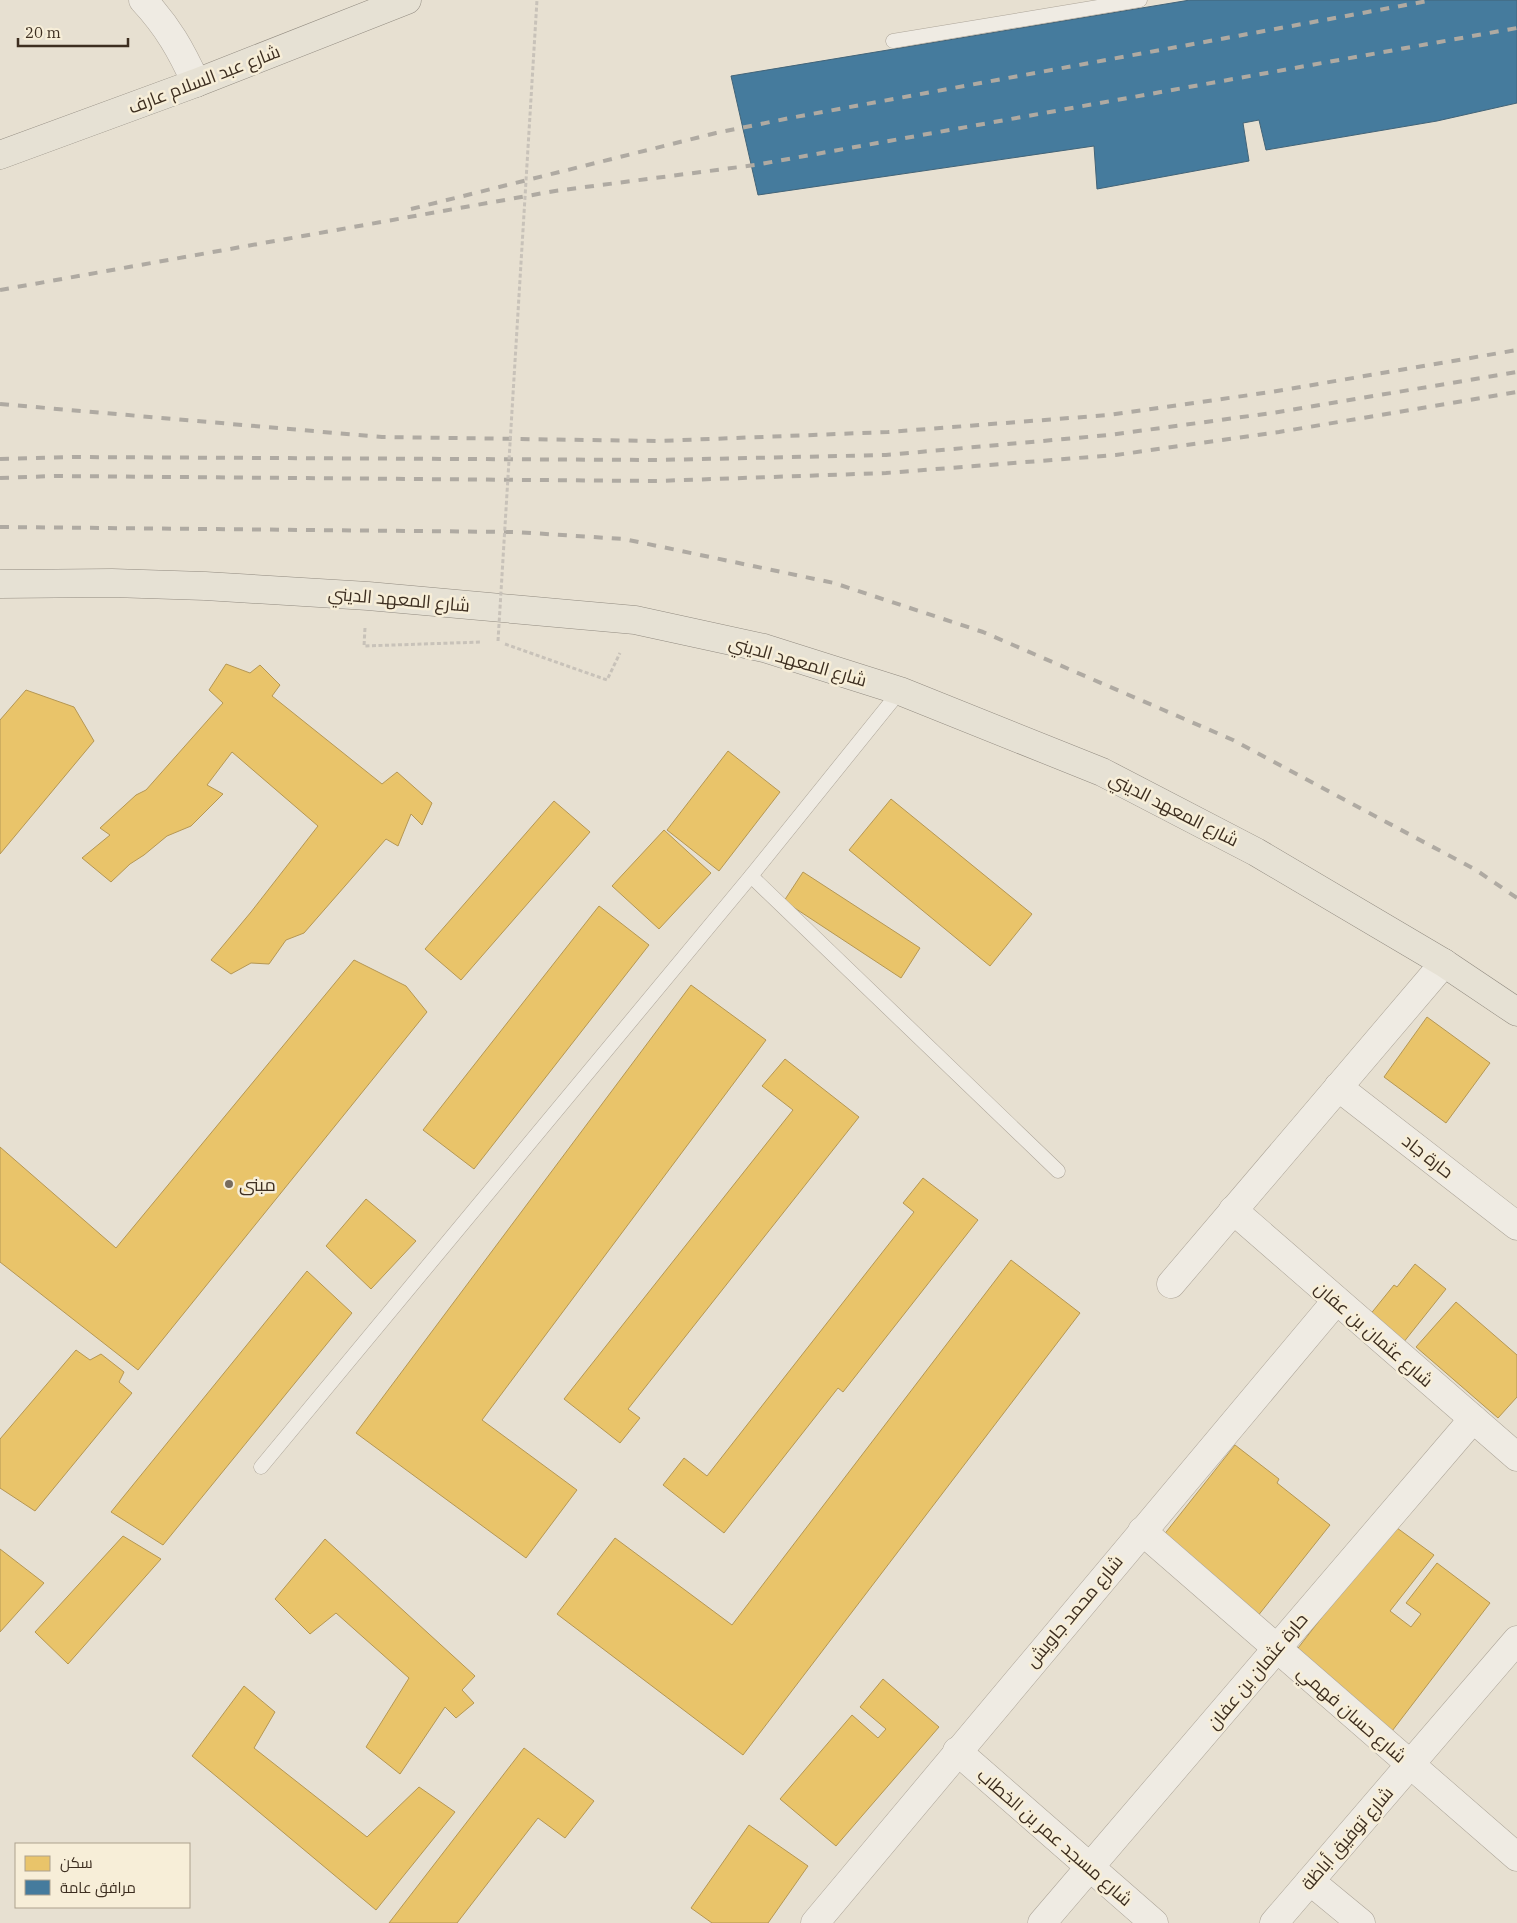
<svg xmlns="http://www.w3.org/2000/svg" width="1517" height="1923" font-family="'IBM Plex Serif',Cairo,serif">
	<rect width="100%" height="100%" fill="#e7e0d1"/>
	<g fill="#e9c46a" stroke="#b59754">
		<path d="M226 664 250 673 260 665 280 685 272 696 382 784 397 772 432 803 422 825 411 814 398 846 386 839 304 933 286 940 269 964 251 963 231 974 211 960 251 912 318 826 232 752 207 785 223 794 191 826 167 836 144 855 130 864 111 882 82 858 110 835 100 828 136 795 146 790 223 703 209 690Z"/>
		<path d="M26 690 74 707 94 741 0 854V720Z"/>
		<path d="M728 751 780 792 719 871 667 830Z"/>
		<path d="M891 799 1032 914 990 966 849 850Z"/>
		<path d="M554 801 590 832 461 980 425 949Z"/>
		<path d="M664 830 711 873 659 929 612 886Z"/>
		<path d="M803 872 920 948 901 978 784 901Z"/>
		<path d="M599 906 649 945 474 1169 423 1130Z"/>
		<path d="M354 960 406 986 427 1012 138 1370 0 1262V1147L116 1248Z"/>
		<path d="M691 985 766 1040 482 1420 577 1490 526 1558 356 1433Z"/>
		<path d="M1427 1017 1490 1063 1446 1123 1384 1077Z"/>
		<path d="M785 1059 859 1117 628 1409 640 1418 620 1443 564 1399 793 1110 762 1086Z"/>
		<path d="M923 1178 978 1220 843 1392 838 1388 724 1533 663 1485 684 1458 707 1476 914 1212 903 1203Z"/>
		<path d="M366 1199 416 1241 371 1289 326 1246Z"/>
		<path d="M1011 1260 1080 1313 743 1755 557 1614 615 1538 732 1625Z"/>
		<path d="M1415 1264 1446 1289 1403 1343 1369 1316 1394 1285 1397 1287Z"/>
		<path d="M307 1271 352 1313 163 1545 111 1512Z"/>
		<path d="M1456 1302 1517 1355V1397L1498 1418 1416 1347Z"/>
		<path d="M76 1350 90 1360 101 1354 124 1372 119 1382 132 1393 35 1511 0 1488V1439Z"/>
		<path d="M1235 1445 1279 1479 1277 1483 1330 1525 1257 1617 1159 1541Z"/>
		<path d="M1393 1525 1434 1555 1390 1611 1411 1627 1421 1614 1406 1603 1437 1563 1490 1603 1389 1735 1295 1652Z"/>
		<path d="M123 1536 161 1559 68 1664 35 1632Z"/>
		<path d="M325 1539 475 1676 462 1690 474 1703 456 1718 445 1707 400 1774 366 1747 409 1678 336 1613 310 1634 275 1599Z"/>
		<path d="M0 1549 44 1583 0 1632Z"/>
		<path d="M883 1679 939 1727 836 1846 780 1799 852 1715 878 1738 886 1729 860 1707Z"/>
		<path d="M244 1686 275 1712 254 1748 367 1837 419 1787 455 1812 376 1910 192 1756Z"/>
		<path d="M524 1748 594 1801 565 1838 538 1818 457 1923H389Z"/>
		<path d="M749 1825 808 1866 768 1923H712L691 1908Z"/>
	</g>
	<path fill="#457b9d" stroke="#436478" d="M1190 0H1517V103L1437 121 1266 150 1259 120 1243 123 1249 161 1097 189 1094 146 758 195 731 76Z"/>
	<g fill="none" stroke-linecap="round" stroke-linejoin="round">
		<defs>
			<g id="service">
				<path d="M893 41 1140 0"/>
				<path d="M751 876 1058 1171"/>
				<path d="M261 1467 751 876 900 691"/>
			</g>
			<g id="minor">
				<path d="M143 0C168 27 181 50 196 83"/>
				<path d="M1338 1087 1517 1226"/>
				<path d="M1233 1210 1517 1457"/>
				<path d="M1171 1284 1444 963"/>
				<path d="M1142 1531 1517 1857"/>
				<path d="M957 1751 1154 1923"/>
				<path d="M1310 1881 1361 1923"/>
				<path d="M815 1923 1336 1301"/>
				<path d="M1042 1923 1473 1419"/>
				<path d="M1274 1923 1517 1640"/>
			</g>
			<g id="primary">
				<path d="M0 155 196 83 407 0"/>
				<path d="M0 584 112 583 205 586 368 596 635 620 764 648 900 691 1102 772 1256 852 1444 963 1517 1012"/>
			</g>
		</defs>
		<use href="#service" stroke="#ada599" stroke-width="15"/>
		<use href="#minor" stroke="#ada599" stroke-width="29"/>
		<use href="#primary" stroke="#928b80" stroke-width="29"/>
		<g stroke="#c8c2b9" stroke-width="3" stroke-dasharray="4 2.5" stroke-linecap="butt">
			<path d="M365 628 364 646 482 642"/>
			<path d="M505 644 607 680 620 653"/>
		</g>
		<use href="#service" stroke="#efebe3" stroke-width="14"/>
		<use href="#minor" stroke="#efebe3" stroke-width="28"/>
		<use href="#primary" stroke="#e6e1d4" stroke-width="28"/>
		<g stroke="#afaaa2" stroke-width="4" stroke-dasharray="9 9" stroke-linecap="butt">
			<path d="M411 209 716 133 790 118 1433 0"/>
			<path d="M0 290 555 191 755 165 1517 28"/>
			<path d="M0 404 382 437 659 441 888 432 1109 415 1271 392 1517 350"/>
			<path d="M0 459 74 457 657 460 886 455 1109 435 1272 413 1517 372"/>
			<path d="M0 478 55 476 657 481 886 473 1116 455 1279 432 1517 392"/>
			<path d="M0 527 515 532 624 539 834 583 983 632 1233 740 1476 870 1517 898"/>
		</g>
		<path stroke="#c8c2b9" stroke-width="3" stroke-dasharray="4 2.5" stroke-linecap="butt" d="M498 641 537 0"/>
	</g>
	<circle fill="#786c5e" stroke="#f7eed8" stroke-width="2" cx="229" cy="1184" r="5"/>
	<g text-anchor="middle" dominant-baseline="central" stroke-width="5" stroke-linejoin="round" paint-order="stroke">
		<g font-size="18" fill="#3d2e20" stroke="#f7eed8">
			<text transform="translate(204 79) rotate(-21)">شارع عبد السلام عارف</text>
			<text transform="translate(399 599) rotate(5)">شارع المعهد الديني</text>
			<text transform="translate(798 661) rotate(16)">شارع المعهد الديني</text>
			<text transform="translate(1174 809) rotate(27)">شارع المعهد الديني</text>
			<text transform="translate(1428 1156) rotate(38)">حارة جاد</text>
			<text transform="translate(1374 1334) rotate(41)">شارع عثمان بن عفان</text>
			<text transform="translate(1074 1611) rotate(-50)">شارع محمد جاويش</text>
			<text transform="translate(1257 1671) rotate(-50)">حارة عثمان بن عفان</text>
			<text transform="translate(1352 1714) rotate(41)">شارع حسان فهمي</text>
			<text transform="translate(1055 1837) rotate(41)">شارع مسجد عمر بن الخطاب</text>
			<text transform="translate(1347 1838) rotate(-49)">شارع توفيق أباظة</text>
		</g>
		<g font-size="18" fill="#3d2e20" stroke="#f7eed8" text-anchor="start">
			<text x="239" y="1184">مبنى</text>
		</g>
	</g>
	<rect x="15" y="1843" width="175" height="65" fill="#f7eed8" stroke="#ada18e"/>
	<rect x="25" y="1856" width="25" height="15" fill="#e9c46a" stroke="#ada18e"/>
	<text x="60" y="1868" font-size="15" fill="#3d2e20">سكن</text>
	<rect x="25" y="1880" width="25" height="15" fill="#457b9d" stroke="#ada18e"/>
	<text x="60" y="1893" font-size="15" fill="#3d2e20">مرافق عامة</text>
	<path d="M18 38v8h110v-8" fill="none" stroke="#3d2e20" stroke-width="2.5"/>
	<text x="25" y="38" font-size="15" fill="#3d2e20" stroke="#f7eed8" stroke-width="4" paint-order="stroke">20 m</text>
</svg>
